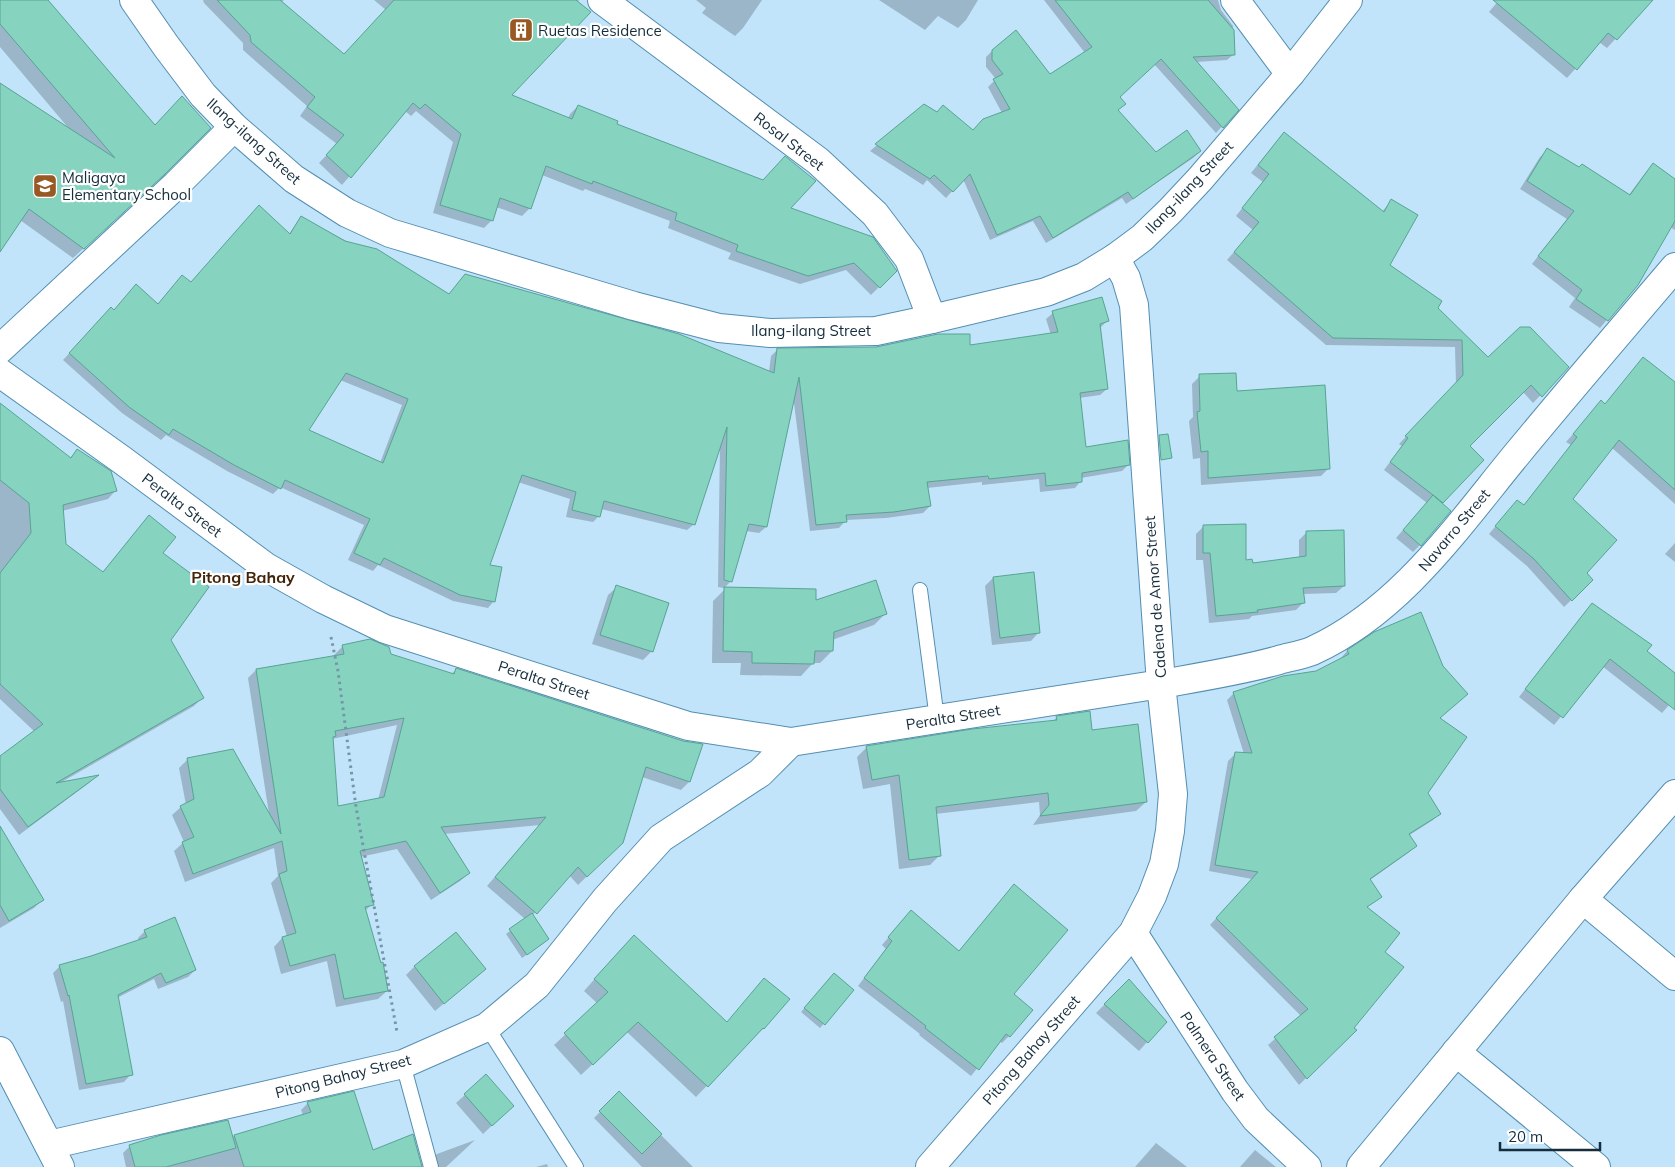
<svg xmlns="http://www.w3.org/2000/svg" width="1675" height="1167" font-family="Mulish,sans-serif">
	<rect width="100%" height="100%" fill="#c1e4fb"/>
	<g fill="#0003" fill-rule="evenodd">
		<path d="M0 0H46L154 126 153 184 73 258 20 220 0 249V85L71 131 0 47Z"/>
		<path d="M203 0H284L282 2 344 56 386 10 374 0H579L510 96 568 119 570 114 578 106 789 208 895 271 871 295 846 270 800 284 728 259 731 253 668 228 670 221 585 189 583 191 542 175 530 208 522 216 496 207 492 220 484 228 433 213 453 142 416 111 411 116 405 111 342 185 319 163 337 144 300 116 307 106 243 50V43L204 3Z"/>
		<path d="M696 0H762L743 28 735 36 702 13 706 8Z"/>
		<path d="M879 0H978L966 20 958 28 938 16 925 30Z"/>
		<path d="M1044 0H1218L1221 10 1233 26 1234 54 1227 60 1196 62 1237 110 1216 133 1154 64 1118 98 1117 111 1156 154 1200 151 1193 158 1126 204 1122 198 1046 243 1033 221 990 240 963 179 946 198 927 180 923 185 870 151 925 105 973 131 1002 113 988 87 996 79 986 67V57L992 51 1049 76 1085 53Z"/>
		<path d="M1499 0H1651L1607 48 1599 42 1567 78 1489 12Z"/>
		<path d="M1277 141 1382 212 1391 201 1388 266 1436 308 1488 359 1568 367 1533 403 1523 392 1468 446 1483 460 1441 504 1420 545 1413 552 1396 538 1427 503 1384 470 1402 446 1399 444 1456 384 1455 347 1326 345 1227 260 1253 230 1236 216 1263 182 1251 173Z"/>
		<path d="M1548 150 1628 196 1646 172 1653 165 1675 181V230L1670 227 1637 284 1600 328 1569 307 1575 298 1532 264 1567 219 1520 189 1540 157Z"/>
		<path d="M301 217 448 295 769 372 771 356 777 350 969 347 1051 335 1046 319 1053 313 1107 321 1100 328 1107 389 1100 395 1079 398 1085 448 1128 465 1122 471 1081 478V481L1075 488 1040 492 1039 479 982 485V482L927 488 930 506 923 513 886 518 846 520 839 528 810 531 793 395 766 527 759 533 746 531 731 581 724 588 718 587 720 444 694 524 687 530 601 509 599 516 593 522 566 517 570 499 518 482 488 566 494 601 488 608 453 601 378 565 373 571 348 560 364 525 280 487 273 494 227 471 166 435 161 440 122 413 63 360 104 316 113 311 158 305 190 283 289 234ZM340 380 402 405 380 463 307 431Z"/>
		<path d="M1200 376 1235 392 1329 468 1321 476 1201 485 1200 458 1193 459 1189 421 1193 417 1192 384Z"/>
		<path d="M1675 384V504L1611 447 1571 499 1586 573 1592 580 1564 607 1527 566 1489 534 1510 509 1523 506 1571 445 1566 442 1594 410Z"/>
		<path d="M0 409 70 458 78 450 116 490 108 499 62 511 64 545 102 573 149 517 161 553 169 640 202 698 194 706 60 783 95 777 89 783 19 835 0 809V757L35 732 0 699Z"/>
		<path d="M1204 526 1245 561 1252 564 1299 558V540L1306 533 1344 586 1336 593 1303 594 1304 602 1296 610 1252 616 1249 619 1209 623 1203 560H1196V534Z"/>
		<path d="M1675 543V562L1665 554Z"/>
		<path d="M993 578 1039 632 1031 641 992 645 985 586Z"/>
		<path d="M617 587 667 604 651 652 643 660 592 644 608 595Z"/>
		<path d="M725 589 814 602 886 613 874 625 832 640V651L820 663H813L801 676 740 675 741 663H712L713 601Z"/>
		<path d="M1592 604 1645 652 1675 675V698L1662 713 1602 666 1554 725 1519 697 1585 612Z"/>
		<path d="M1374 633 1439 718 1426 793 1439 813 1433 820 1408 836 1415 846 1408 853 1370 880 1380 897 1366 908 1383 952 1353 1028 1355 1030 1299 1085 1268 1045 1301 1016 1210 925 1252 879 1209 871 1228 761 1235 754H1244L1227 700 1234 693 1317 672 1341 659V658L1347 651Z"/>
		<path d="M343 646 390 655 451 674 456 670 689 782 681 790 642 777 622 842 578 885 569 875 532 916 544 943 522 958 506 934 525 919 487 886 540 825 444 834 469 873 460 881 431 900 397 849 360 857 372 904 365 911 387 991 378 999 336 1007 327 961 281 974 274 947 282 938 287 937 271 883 278 876 274 848 185 882 174 851 184 842 172 815 181 807 186 805 179 768 188 759 269 814 248 678 256 670 335 657 334 655ZM397 725 378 800 337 808 332 739Z"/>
		<path d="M1057 717 1091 732 1146 802 1136 811 1033 825 1040 815 1039 802 935 814 940 855 930 865 899 869 890 784 863 789 857 757 867 747 1052 722Z"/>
		<path d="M0 857 43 899 34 908 0 928Z"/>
		<path d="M904 919 958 952 1013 994 1009 1036 1002 1043 999 1041 971 1076 919 1035 920 1034 858 986 886 949 882 945Z"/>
		<path d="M145 931 195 970 188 977 158 989 154 979 117 998 131 1074 124 1082 79 1090 63 1001 61 1002 53 973 60 966 139 941 138 938Z"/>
		<path d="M623 947 726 1023 788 999 763 1029 752 1039 696 1097 627 1032 581 1075 554 1045 598 1004 584 991Z"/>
		<path d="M414 967 485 969 435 1011 406 975Z"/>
		<path d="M830 978 853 990 820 1028 801 1012Z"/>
		<path d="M1129 980 1165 1022 1139 1051 1096 1013Z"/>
		<path d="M486 1076 504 1114 483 1134 456 1103Z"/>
		<path d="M619 1093 693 1167H642L594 1118Z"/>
		<path d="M308 1103 372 1151 421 1167H126L123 1153 130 1146 231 1137 303 1115 301 1110Z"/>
		<path d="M475 1140 446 1167H431L430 1160 437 1154Z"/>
		<path d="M1156 1143 1187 1167H1135Z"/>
		<path d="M1255 1150 1276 1167H1240Z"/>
		<path d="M547 1164 548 1167H536Z"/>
	</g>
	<g fill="#86d3c0" stroke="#57a493" fill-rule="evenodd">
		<path d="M0 0H48L155 125 182 96 211 128 165 174 84 249 29 209 0 252V83L115 158 0 24Z"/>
		<path d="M217 0H280L344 54 394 0H576L591 12 512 95 572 119 578 105 618 121 617 124 763 180 785 156 816 181 791 208 873 237 897 271 880 288 854 263 808 276 736 251 738 245 675 220 677 213 593 181 592 184 546 166 531 209 500 198 493 221 440 205 461 134 425 104 420 109 413 103 351 178 326 155 344 135 307 107 315 97 251 42 250 35Z"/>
		<path d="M1055 0H1208L1234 30 1235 55 1193 57 1239 110 1223 128 1161 59 1120 97 1126 104 1118 110 1156 152 1187 130 1201 151 1133 199 1128 192 1053 238 1040 216 997 235 970 174 953 192 934 175 930 179 875 144 924 104 937 112 943 105 973 130 983 119 1010 109 993 79 1003 74 992 60V50L1016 30 1050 74 1092 47Z"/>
		<path d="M1493 0H1653L1617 40 1608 33 1577 70Z"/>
		<path d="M1284 132 1384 212 1391 199 1418 215 1390 265 1442 301 1438 308 1488 357 1520 327H1530L1569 367 1542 397 1531 385 1470 446 1484 460 1443 503 1433 495 1451 511 1421 546 1403 530 1433 495 1390 462 1408 438 1405 436 1463 375 1462 340 1333 338 1234 252 1259 222 1242 208 1269 174 1258 165Z"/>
		<path d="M1547 148 1579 167 1582 164 1630 195 1653 163 1675 179V221L1638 285 1608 321 1576 299 1582 290 1538 256 1574 211 1527 181Z"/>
		<path d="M259 205 290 234 301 216 345 241 377 249 449 294 465 274 679 334 774 373 777 348 876 347 938 334H970V345L1058 332 1052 311 1102 297 1109 321 1100 324 1108 389 1080 393 1086 447 1128 440 1130 465 1082 473V482L1046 486 1045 473 989 479 988 476 927 482 931 506 894 512 846 515 847 522 816 525 799 377 767 527 749 524 732 582 724 580 727 427 695 525 604 501 600 517 572 510 576 492 522 475 490 565 502 567 495 602 460 595 384 558 380 565 354 553 370 519 285 480 281 489 234 465 173 429 169 435 129 407 69 353 111 307 114 310 136 284 158 304 182 275 191 282ZM346 373 408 399 383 463 309 430Z"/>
		<path d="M1643 357 1675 382V490L1619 440 1573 499 1617 540 1587 573 1593 580 1572 601 1534 559 1495 526 1517 500 1524 505 1577 437 1573 434 1601 400 1605 404Z"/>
		<path d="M1236 373 1237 391 1325 385 1330 469 1208 478V451L1201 452 1197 412 1200 411 1199 374Z"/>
		<path d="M0 403 71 458 77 449 111 471 117 491 63 505 66 544 103 572 149 515 176 537 163 553 209 587 171 640 204 698 56 783 99 775 28 827 0 789V756L43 724 0 684V573L31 533 29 503 0 480Z"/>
		<path d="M1168 434 1172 458 1161 460 1159 435Z"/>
		<path d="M1246 524V560L1252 559 1253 563 1306 556V531L1344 530 1345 586 1303 588 1305 603 1257 610 1258 612 1216 616 1210 553H1203V525Z"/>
		<path d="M1034 572 1040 633 1000 638 993 577Z"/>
		<path d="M876 580 887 614 834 632 833 651H815L814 664 752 663V652L723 651 724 587 816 589V600Z"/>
		<path d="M616 585 669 603 653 652 600 635Z"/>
		<path d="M1592 603 1652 645 1647 651 1675 673V710L1610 659 1563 718 1525 689Z"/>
		<path d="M1421 612 1443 666 1468 694 1440 718 1467 737 1428 793 1441 814 1409 834 1417 846 1370 879 1382 897 1367 907 1400 933 1385 952 1404 967 1354 1028 1357 1030 1307 1079 1274 1037 1308 1009 1216 918 1258 872 1215 865 1235 752 1252 753 1233 692 1283 676 1316 671 1349 654 1347 650 1374 632Z"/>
		<path d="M370 639 389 647 391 654 454 674 456 668 683 741 703 744 690 782 646 767 623 843 587 877 578 867 537 914 495 877 546 817 441 827 470 873 440 893 406 841 360 851 374 905 365 907 381 963 383 962 388 991 344 999 335 954 290 966 282 937 296 933 279 874 287 871 282 841 193 874 182 842 194 837 180 806 194 799 187 758 233 749 281 834 256 669 344 654 342 645ZM404 718 384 797 338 806 333 737 336 736 335 731Z"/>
		<path d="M1090 711 1092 730 1138 724 1147 802 1040 816 1049 805 1048 793 936 807 941 856 909 860 899 775 872 780 866 746 972 729 1057 720 1056 716Z"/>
		<path d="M0 826 44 900 9 921 0 905Z"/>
		<path d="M1014 884 1068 930 1014 994 1033 1010 1010 1037 1006 1034 979 1070 925 1028 926 1026 864 978 892 941 888 937 911 910 959 951Z"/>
		<path d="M532 913 549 939 527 955 509 929Z"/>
		<path d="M175 917 196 970 166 983 161 973 118 995 133 1075 86 1084 69 995 68 996 59 965 91 956 147 937 144 930Z"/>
		<path d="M456 932 486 969 444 1004 414 966Z"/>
		<path d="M634 935 727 1022 764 978 790 999 764 1029 763 1028 708 1087 638 1022 593 1065 564 1033 608 992 594 979Z"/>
		<path d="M834 973 854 990 825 1025 804 1008Z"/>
		<path d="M1129 979 1167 1022 1148 1043 1104 1004Z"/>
		<path d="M486 1074 514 1106 492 1126 464 1094Z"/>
		<path d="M354 1091 373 1150 413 1134 422 1167H244L234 1135 311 1112 307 1102Z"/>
		<path d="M619 1091 662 1134 642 1154 599 1111Z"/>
		<path d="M228 1120 236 1148 166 1167H135L129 1145 161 1135Z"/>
	</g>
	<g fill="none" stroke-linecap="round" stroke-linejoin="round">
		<defs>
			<g id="service">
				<path d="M920 590 937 719"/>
				<path d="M487 1027 576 1167"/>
				<path d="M403 1064 431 1167"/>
			</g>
			<g id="minor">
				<path d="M602 0 818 161 875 214 909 259 932 319"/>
				<path d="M1235 0 1290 74"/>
				<path d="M0 349 176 185 234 127"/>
				<path d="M0 373 122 460 266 567 323 599 385 629 688 726 791 742 1161 684 1173 794 1170 831 1164 864 1152 896 1133 933 930 1167"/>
				<path d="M1583 899 1675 976"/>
				<path d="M1133 933 1235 1091 1256 1119 1307 1167"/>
				<path d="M0 1051 60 1167"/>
				<path d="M1456 1052 1596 1167"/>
				<path d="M49 1145 403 1064 487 1027 537 985 605 900 661 838 760 773 791 742"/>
				<path d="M1361 1167 1583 899 1675 794"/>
			</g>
			<g id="tertiary">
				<path d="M134 0 166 46 203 95 234 127 294 179 347 213 390 233 634 306 719 328 770 333 876 331 932 319 1046 292 1084 277 1115 258 1142 238 1170 211 1200 179 1290 74 1348 0"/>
				<path d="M1115 258 1126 278 1134 305 1161 684C1200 677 1240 671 1279 660 1290 657 1302 655 1312 651 1400 611 1457 527 1517 454 1569 391 1622 329 1675 267"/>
			</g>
		</defs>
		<use href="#service" stroke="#548eb1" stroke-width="16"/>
		<use href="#minor" stroke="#548eb1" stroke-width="30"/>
		<use href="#tertiary" stroke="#548eb1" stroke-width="30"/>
		<path stroke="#7795a9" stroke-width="3" stroke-dasharray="2.5 4" stroke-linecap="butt" d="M331 637 338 671 356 807 397 1032"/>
		<use href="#service" stroke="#fff" stroke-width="14"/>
		<use href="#minor" stroke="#fff" stroke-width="28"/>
		<use href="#tertiary" stroke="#fff" stroke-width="28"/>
	</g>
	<defs>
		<symbol id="building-square" viewBox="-11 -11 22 22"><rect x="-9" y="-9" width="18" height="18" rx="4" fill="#995923" stroke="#fff"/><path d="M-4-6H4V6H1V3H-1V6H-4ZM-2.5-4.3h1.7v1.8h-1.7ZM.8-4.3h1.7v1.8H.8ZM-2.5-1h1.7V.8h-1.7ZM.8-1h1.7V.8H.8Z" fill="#fff"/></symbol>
		<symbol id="school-square" viewBox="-11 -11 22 22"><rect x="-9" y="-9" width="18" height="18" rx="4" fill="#995923" stroke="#fff"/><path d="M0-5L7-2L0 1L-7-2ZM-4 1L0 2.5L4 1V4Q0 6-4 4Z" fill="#fff"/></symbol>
	</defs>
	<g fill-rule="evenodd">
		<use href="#building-square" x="507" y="16" width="28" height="28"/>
		<use href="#school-square" x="31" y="172" width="28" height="28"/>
	</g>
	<g text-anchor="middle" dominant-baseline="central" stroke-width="4.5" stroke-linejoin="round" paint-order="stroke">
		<g font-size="15" fill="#152d3c" stroke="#fff" text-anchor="start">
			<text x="538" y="30">Ruetas Residence</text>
			<text x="62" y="177">Maligaya<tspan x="62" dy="17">Elementary School</tspan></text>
		</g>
		<g font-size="15" fill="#152d3c" stroke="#fff">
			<text transform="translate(254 141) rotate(42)">Ilang-ilang Street</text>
			<text transform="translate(789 141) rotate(38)">Rosal Street</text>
			<text transform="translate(1189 187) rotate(-47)">Ilang-ilang Street</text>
			<text x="811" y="330">Ilang-ilang Street</text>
			<text transform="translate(182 505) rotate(37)">Peralta Street</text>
			<text transform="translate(1454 530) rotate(-50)">Navarro Street</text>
			<text transform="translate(1155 597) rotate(-94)">Cadena de Amor Street</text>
			<text transform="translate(544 680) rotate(18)">Peralta Street</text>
			<text transform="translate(953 717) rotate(-9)">Peralta Street</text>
			<text transform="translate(1031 1050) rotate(-49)">Pitong Bahay Street</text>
			<text transform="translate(1213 1056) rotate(56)">Palmera Street</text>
			<text transform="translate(343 1076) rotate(-14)">Pitong Bahay Street</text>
		</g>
		<g font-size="16" font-weight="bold" fill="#43240a" stroke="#fff">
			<text x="243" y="577">Pitong Bahay</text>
		</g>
	</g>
	<path d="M1500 1142v8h100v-8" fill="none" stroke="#152d3c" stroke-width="2.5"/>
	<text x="1508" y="1142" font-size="15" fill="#152d3c" stroke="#ffffff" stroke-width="4" paint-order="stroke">20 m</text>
</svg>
